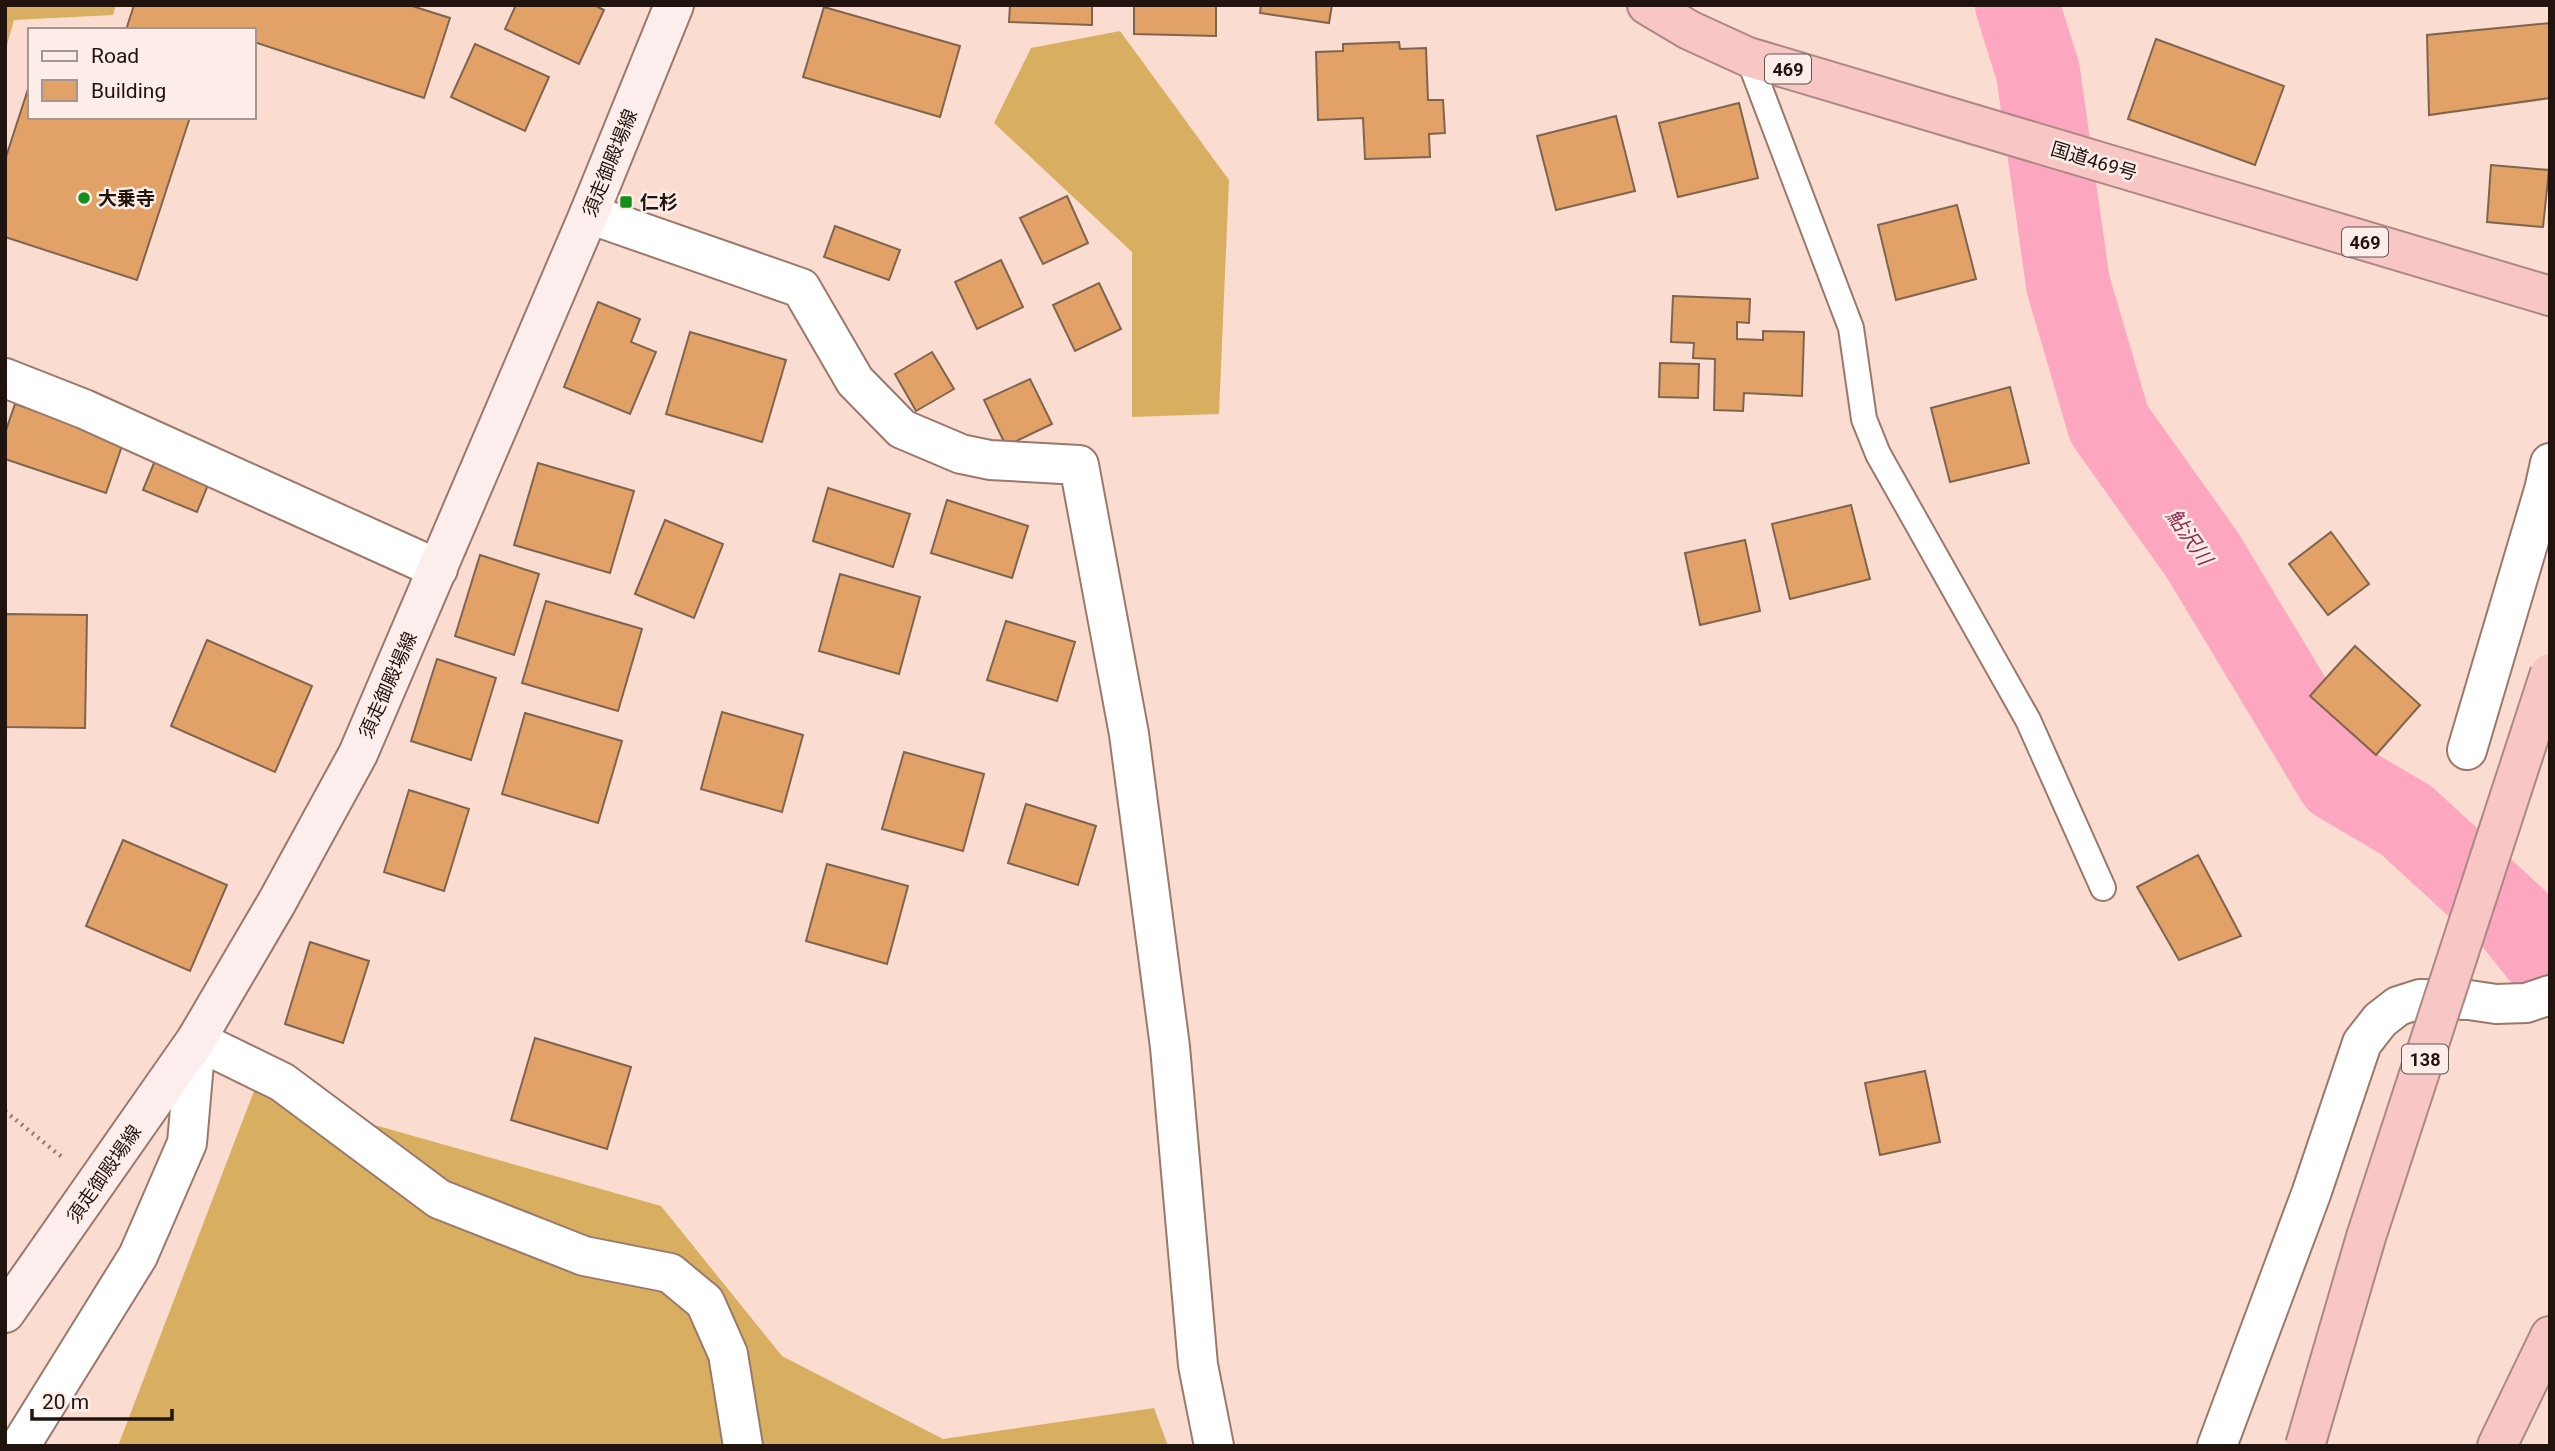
<svg xmlns="http://www.w3.org/2000/svg" width="2555" height="1451" font-family="Roboto,'Noto Sans JP',sans-serif">
	<rect width="100%" height="100%" fill="#fbdcd1"/>
	<g fill="#d8af61">
		<path d="M5 5H116L113 15 14 20 5 52Z"/>
		<path d="M1120 31 1229 180 1219 414 1132 417V252L994 123 1031 48Z"/>
		<path d="M254 1091 661 1206 782 1356 943 1439 1154 1408 1168 1446H118Z"/>
	</g>
	<g fill="none" stroke-linecap="round" stroke-linejoin="round">
		<path stroke="#fda6c0" stroke-width="84" d="M2017 5 2038 72 2068 284 2109 424 2203 556 2338 780 2406 820 2515 920 2550 964"/>
	</g>
	<g fill="#e2a167" stroke="#7f654f" stroke-width="2">
		<path d="M134 5H409L450 18 424 98 254 42V30H126Z"/>
		<path d="M516 5H594L604 10 579 64 505 29Z"/>
		<path d="M1010 5H1092V25L1009 22Z"/>
		<path d="M1134 5H1216V36L1134 34Z"/>
		<path d="M1261 5H1332L1329 23 1260 13Z"/>
		<path d="M824 7 960 46 940 117 803 77Z"/>
		<path d="M2550 23V98L2429 115 2427 35Z"/>
		<path d="M2156 39 2284 86 2255 165 2128 119Z"/>
		<path d="M1399 42 1400 49 1426 48 1428 100H1443L1445 133 1429 134 1430 157 1365 159 1363 118 1318 120 1316 52 1343 51V44Z"/>
		<path d="M475 44 549 77 525 131 451 97Z"/>
		<path d="M30 83V117H190L137 280 5 237V160Z"/>
		<path d="M1739 103 1758 178 1678 197 1659 123Z"/>
		<path d="M1616 116 1635 191 1556 210 1537 136Z"/>
		<path d="M2491 165 2549 170 2543 227 2487 222Z"/>
		<path d="M1067 196 1088 243 1043 264 1020 218Z"/>
		<path d="M1957 205 1976 279 1896 300 1878 225Z"/>
		<path d="M835 226 900 250 889 280 824 257Z"/>
		<path d="M1001 260 1023 307 977 329 955 282Z"/>
		<path d="M1099 283 1121 329 1075 351 1053 305Z"/>
		<path d="M1673 296 1750 299 1749 323 1737 322V339L1763 340V331L1804 332 1802 396 1744 393 1743 411 1714 410 1715 359 1693 358 1694 343 1671 342Z"/>
		<path d="M598 302 640 319 631 342 656 352 630 414 564 387Z"/>
		<path d="M690 332 786 360 762 442 666 414Z"/>
		<path d="M932 352 954 389 916 411 895 374Z"/>
		<path d="M1660 363 1699 364 1698 398 1659 397Z"/>
		<path d="M1030 379 1052 424 1006 446 984 400Z"/>
		<path d="M2010 387 2029 463 1950 482 1931 408Z"/>
		<path d="M15 404 124 440 106 493 5 459V433Z"/>
		<path d="M156 458 210 480 197 512 143 490Z"/>
		<path d="M538 463 634 491 610 573 514 545Z"/>
		<path d="M828 488 910 514 893 567 813 541Z"/>
		<path d="M947 500 1028 526 1012 578 931 553Z"/>
		<path d="M1851 505 1870 579 1790 599 1772 524Z"/>
		<path d="M665 520 723 544 694 618 635 594Z"/>
		<path d="M2331 532 2369 584 2328 615 2289 564Z"/>
		<path d="M1745 540 1760 611 1700 625 1685 553Z"/>
		<path d="M480 555 539 574 514 655 455 636Z"/>
		<path d="M840 574 920 597 899 674 819 651Z"/>
		<path d="M546 601 642 629 618 711 522 683Z"/>
		<path d="M5 614 87 615 85 728 5 727Z"/>
		<path d="M1006 621 1075 642 1057 701 987 680Z"/>
		<path d="M207 640 312 686 275 772 171 726Z"/>
		<path d="M2355 646 2420 705 2376 755 2310 696Z"/>
		<path d="M437 659 496 678 471 760 411 741Z"/>
		<path d="M722 712 803 735 782 812 701 789Z"/>
		<path d="M525 713 622 741 598 823 502 794Z"/>
		<path d="M904 752 984 774 963 851 882 829Z"/>
		<path d="M409 790 469 809 444 891 384 872Z"/>
		<path d="M1026 804 1096 826 1078 885 1008 863Z"/>
		<path d="M123 840 227 885 190 971 86 926Z"/>
		<path d="M2198 855 2241 936 2179 960 2137 887Z"/>
		<path d="M827 864 908 886 887 964 806 941Z"/>
		<path d="M310 942 369 961 343 1043 285 1024Z"/>
		<path d="M535 1038 631 1067 607 1149 511 1120Z"/>
		<path d="M1925 1071 1940 1142 1880 1155 1865 1083Z"/>
	</g>
	<g fill="none" stroke-linecap="round" stroke-linejoin="round">
		<defs>
			<path id="lane" d="M1748 57 1851 328 1864 419 1878 454 2028 720 2103 888"/>
			<g id="street">
				<path d="M589 214 801 288 855 381 902 429 961 454 990 460 1079 465 1129 734 1170 1047 1198 1365 1214 1446"/>
				<path d="M5 378 84 409 438 569"/>
				<path d="M2467 750 2544 490 2550 463"/>
				<path d="M20 1446 138 1256 187 1143 196 1040 282 1082 439 1199 584 1256 670 1273 705 1302 728 1354 743 1446"/>
				<path d="M2217 1446 2311 1194 2362 1043 2380 1020 2398 1006 2420 999 2469 1000 2496 1004 2526 1003 2550 995"/>
			</g>
			<path id="secondary" d="M5 1313 196 1040 277 902 358 754 589 214 674 5"/>
			<g id="highway">
				<path d="M1647 5 1689 30 1748 57 2550 296"/>
				<path d="M2497 1446 2550 1336"/>
			</g>
		</defs>
		<use href="#lane" stroke="#9a786b" stroke-width="28"/>
		<use href="#street" stroke="#9a786b" stroke-width="42"/>
		<use href="#secondary" stroke="#9a786b" stroke-width="42"/>
		<use href="#highway" stroke="#ac8885" stroke-width="42"/>
		<path stroke="#917b73" stroke-width="4.5" stroke-dasharray="2 5" stroke-linecap="butt" d="M5 1111 63 1158"/>
		<use href="#lane" stroke="#fff" stroke-width="24"/>
		<use href="#street" stroke="#fff" stroke-width="38"/>
		<use href="#secondary" stroke="#fdeeee" stroke-width="38"/>
		<use href="#highway" stroke="#f7c6c5" stroke-width="38"/>
		<defs>
			<path id="highway-bridge" d="M2305 1446 2366 1237 2550 673"/>
		</defs>
		<use href="#highway-bridge" stroke="#ac8885" stroke-width="42" stroke-linecap="butt"/>
		<use href="#highway-bridge" stroke="#f7c6c5" stroke-width="38"/>
	</g>
	<g fill="#148f1c" stroke="#fdede8" stroke-width="2.5">
		<circle cx="84" cy="198" r="7"/>
		<rect x="619" y="195" width="14" height="14" rx="3.5"/>
	</g>
	<g text-anchor="middle" dominant-baseline="central" stroke-width="5" stroke-linejoin="round" paint-order="stroke">
		<g fill="#fdede8" stroke="#635550" stroke-width="2">
			<rect x="1765" y="54.5" width="46" height="29" rx="5"/>
			<rect x="2342" y="227.5" width="46" height="29" rx="5"/>
			<rect x="2402" y="1044.5" width="46" height="29" rx="5"/>
		</g>
		<g font-size="18" font-weight="bold" fill="#21140f">
			<text x="1788" y="69">469</text>
			<text x="2365" y="242">469</text>
			<text x="2425" y="1059">138</text>
		</g>
		<g font-size="19" fill="#21140f" stroke="#fdede8">
			<text transform="translate(2094 161) rotate(17)">国道469号</text>
			<text transform="translate(610 163) rotate(-68)">須走御殿場線</text>
			<text transform="translate(388 685) rotate(-66)">須走御殿場線</text>
			<text transform="translate(104 1174) rotate(-55)">須走御殿場線</text>
		</g>
		<g font-size="19" font-weight="bold" fill="#21140f" stroke="#fdede8" text-anchor="start">
			<text x="98" y="198">大乗寺</text>
			<text x="640" y="202">仁杉</text>
		</g>
		<g font-size="21" font-style="italic" fill="#912e54" stroke="#fdede8">
			<text transform="translate(2189 537) rotate(55)">鮎沢川</text>
		</g>
	</g>
	<rect width="2555" height="1451" fill="none" stroke="#21140f" stroke-width="14"/>
	<rect x="28" y="28" width="228" height="91" fill="#fdede8" stroke="#a59691" stroke-width="2"/>
	<rect x="42" y="51" width="35" height="10" fill="#fdeeee" stroke="#a59691" stroke-width="2"/>
	<text x="91" y="63" font-size="21" fill="#21140f">Road</text>
	<rect x="42" y="80" width="35" height="21" fill="#e2a167" stroke="#a59691" stroke-width="2"/>
	<text x="91" y="98" font-size="21" fill="#21140f">Building</text>
	<path d="M32 1409v10h140v-10" fill="none" stroke="#21140f" stroke-width="3.5"/>
	<text x="42" y="1409" font-size="21" fill="#21140f" stroke="#fdede8" stroke-width="5" paint-order="stroke">20 m</text>
</svg>
